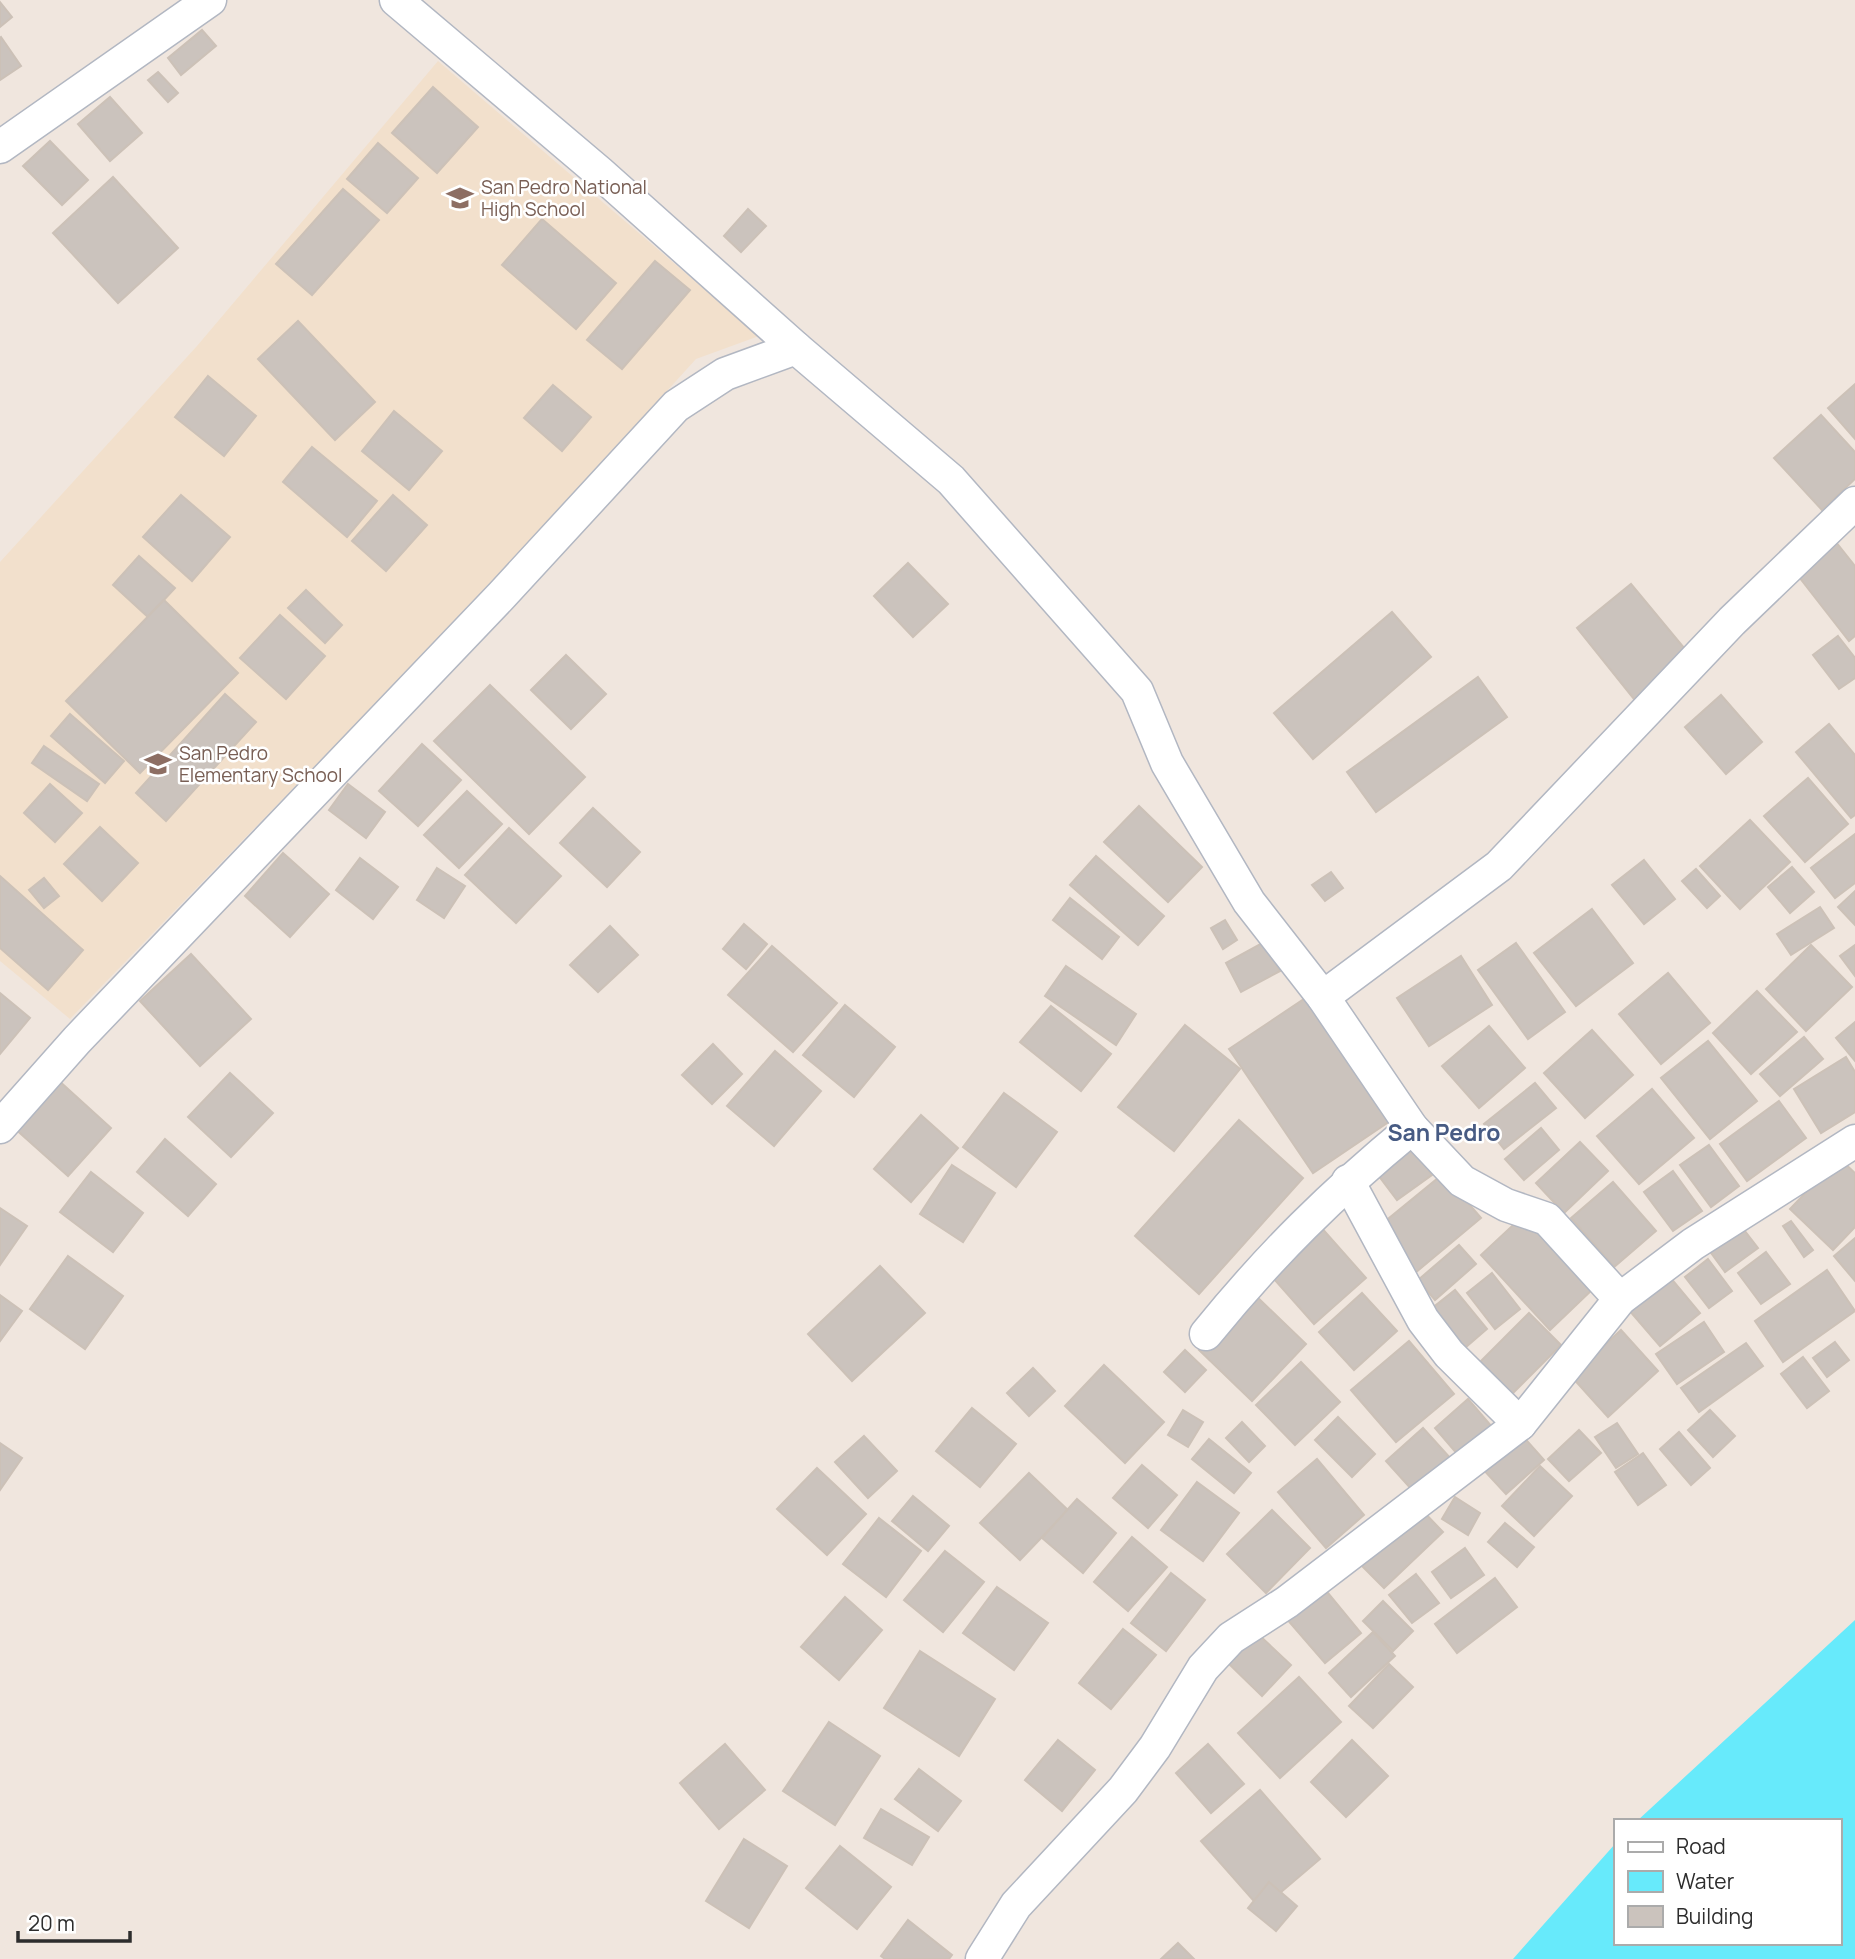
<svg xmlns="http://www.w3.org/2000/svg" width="1855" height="1959" font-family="Manrope,sans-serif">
	<rect width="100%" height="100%" fill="#f0e6de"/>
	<path fill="#f2e0cc" d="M438 61 759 336 696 359 507 567 70 1019 0 961V562L197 346Z"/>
	<path fill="#67eafb" d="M1855 1620V1959H1513L1615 1844V1943H1839V1821H1637Z"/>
	<g fill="#cbc3bd" stroke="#ccc1b7" stroke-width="2">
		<path d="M0 2 12 17 0 27Z"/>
		<path d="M202 30 216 46 181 75 168 58Z"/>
		<path d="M1 37 21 66 0 80V38Z"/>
		<path d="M158 72 178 93 168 102 148 80Z"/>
		<path d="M433 87 478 127 437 173 392 133Z"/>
		<path d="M110 97 142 133 110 161 78 124Z"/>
		<path d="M50 141 88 180 62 205 23 166Z"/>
		<path d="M378 143 418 178 387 213 347 179Z"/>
		<path d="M113 177 178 248 118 303 53 233Z"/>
		<path d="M343 189 379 220 312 295 276 264Z"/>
		<path d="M748 209 766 226 741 252 724 236Z"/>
		<path d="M542 219 616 283 576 329 502 265Z"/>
		<path d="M655 261 690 290 622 369 587 340Z"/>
		<path d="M298 321 375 402 335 440 258 359Z"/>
		<path d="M208 376 256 416 224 456 175 417Z"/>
		<path d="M1855 384V439L1828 408Z"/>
		<path d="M553 385 591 417 562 451 524 418Z"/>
		<path d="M394 411 442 451 409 490 362 451Z"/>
		<path d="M1821 415 1855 452V479L1822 510 1774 458Z"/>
		<path d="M312 447 377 501 347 537 283 482Z"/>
		<path d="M181 495 230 537 192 581 143 537Z"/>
		<path d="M393 495 427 525 386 571 352 541Z"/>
		<path d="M1832 537 1855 566V636L1849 641 1792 568Z"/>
		<path d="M139 556 175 588 148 617 113 585Z"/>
		<path d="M908 563 948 604 913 637 874 596Z"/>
		<path d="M1631 584 1690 655 1634 699 1577 628Z"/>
		<path d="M306 590 342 625 325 643 288 608Z"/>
		<path d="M164 600 238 673 140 773 66 701Z"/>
		<path d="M1392 612 1431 657 1313 759 1274 713Z"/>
		<path d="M280 615 325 656 286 699 240 658Z"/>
		<path d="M1838 636 1855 658V678L1839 689 1813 655Z"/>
		<path d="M566 655 606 694 571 729 531 690Z"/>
		<path d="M1478 677 1507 717 1376 812 1347 772Z"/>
		<path d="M490 685 585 777 529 834 434 741Z"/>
		<path d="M225 694 256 722 166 821 136 793Z"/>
		<path d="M1721 695 1762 742 1726 774 1685 727Z"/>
		<path d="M70 714 124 761 105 783 51 736Z"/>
		<path d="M1829 724 1855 755V815L1851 818 1796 752Z"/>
		<path d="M422 744 461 780 418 826 379 791Z"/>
		<path d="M44 746 99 784 87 801 32 763Z"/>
		<path d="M1808 778 1848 824 1805 862 1764 816Z"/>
		<path d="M50 784 82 813 55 842 24 813Z"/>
		<path d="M348 784 385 812 366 838 329 810Z"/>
		<path d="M467 791 502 824 459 868 424 835Z"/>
		<path d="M1139 806 1202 867 1168 902 1104 842Z"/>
		<path d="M593 808 640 852 607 887 560 843Z"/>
		<path d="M1750 820 1790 862 1740 909 1700 866Z"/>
		<path d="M100 827 138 863 102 901 64 864Z"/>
		<path d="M509 828 561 876 516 923 465 875Z"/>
		<path d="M1855 834V883L1835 898 1811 868Z"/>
		<path d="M283 853 329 894 290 937 245 896Z"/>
		<path d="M1096 856 1164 916 1138 945 1070 885Z"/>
		<path d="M360 858 398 887 373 919 336 890Z"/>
		<path d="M1644 860 1675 899 1644 924 1612 885Z"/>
		<path d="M1792 867 1814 892 1790 913 1768 887Z"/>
		<path d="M437 868 465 886 444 918 417 900Z"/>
		<path d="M1696 869 1720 896 1707 908 1682 881Z"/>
		<path d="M1331 872 1343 888 1325 901 1312 885Z"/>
		<path d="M0 876 83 950 48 990 0 948Z"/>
		<path d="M44 878 59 896 44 908 29 890Z"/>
		<path d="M1855 891V925L1838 907Z"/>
		<path d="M1070 898 1119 937 1102 959 1053 920Z"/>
		<path d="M1820 907 1834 928 1791 955 1777 934Z"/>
		<path d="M1592 909 1633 963 1576 1006 1534 953Z"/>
		<path d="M1225 920 1237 940 1223 949 1211 928Z"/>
		<path d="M744 924 767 944 746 969 723 949Z"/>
		<path d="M610 926 638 955 598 992 570 965Z"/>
		<path d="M1264 942 1280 971 1241 992 1226 963Z"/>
		<path d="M1516 943 1565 1012 1528 1039 1478 970Z"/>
		<path d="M1811 945 1852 987 1806 1031 1766 989Z"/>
		<path d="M1855 945V976L1840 956Z"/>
		<path d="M772 946 837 1003 793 1052 728 995Z"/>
		<path d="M191 954 251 1019 200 1066 140 1001Z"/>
		<path d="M1461 956 1492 1005 1429 1046 1397 998Z"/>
		<path d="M1066 966 1136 1014 1116 1045 1045 996Z"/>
		<path d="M1668 973 1710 1023 1661 1064 1619 1014Z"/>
		<path d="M1316 991 1399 1115 1313 1173 1229 1049Z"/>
		<path d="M1757 991 1797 1032 1751 1074 1713 1033Z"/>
		<path d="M0 993 30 1018 0 1054Z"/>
		<path d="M845 1005 895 1047 854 1097 803 1055Z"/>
		<path d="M1051 1006 1111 1054 1081 1091 1020 1042Z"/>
		<path d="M1855 1022V1061L1836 1038Z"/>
		<path d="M1185 1025 1240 1069 1174 1151 1118 1107Z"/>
		<path d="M1489 1026 1525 1068 1479 1108 1442 1066Z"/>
		<path d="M1592 1030 1633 1075 1585 1118 1544 1073Z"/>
		<path d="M1804 1037 1823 1059 1780 1096 1760 1074Z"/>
		<path d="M1708 1041 1757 1101 1710 1139 1661 1078Z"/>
		<path d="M713 1044 742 1074 712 1104 682 1075Z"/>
		<path d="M775 1051 821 1091 774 1146 727 1106Z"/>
		<path d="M1846 1057 1855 1072V1112L1821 1133 1794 1089Z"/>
		<path d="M230 1073 273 1113 231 1157 188 1117Z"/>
		<path d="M57 1079 111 1128 68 1176 13 1127Z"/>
		<path d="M1535 1083 1556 1108 1504 1149 1484 1124Z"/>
		<path d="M1652 1089 1694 1138 1639 1184 1597 1136Z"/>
		<path d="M1004 1093 1057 1132 1016 1187 963 1147Z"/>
		<path d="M1779 1101 1806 1138 1747 1181 1720 1144Z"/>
		<path d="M921 1115 958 1148 911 1202 874 1169Z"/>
		<path d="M1239 1120 1303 1178 1199 1294 1135 1236Z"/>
		<path d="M1541 1128 1559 1150 1524 1180 1505 1159Z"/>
		<path d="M165 1139 216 1184 188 1216 137 1172Z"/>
		<path d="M1580 1142 1608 1171 1564 1213 1536 1183Z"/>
		<path d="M1410 1145 1432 1175 1397 1200 1375 1171Z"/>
		<path d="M1709 1145 1739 1186 1711 1207 1680 1165Z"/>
		<path d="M1839 1158 1855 1173V1227L1833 1250 1790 1209Z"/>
		<path d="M952 1165 995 1193 963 1242 920 1214Z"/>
		<path d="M1673 1171 1702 1211 1673 1231 1644 1192Z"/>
		<path d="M91 1172 143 1213 113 1252 60 1212Z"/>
		<path d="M1443 1174 1481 1218 1415 1273 1377 1228Z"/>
		<path d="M1613 1182 1656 1231 1614 1267 1571 1218Z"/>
		<path d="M0 1208 27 1226 0 1265Z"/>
		<path d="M1526 1213 1595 1287 1550 1330 1481 1255Z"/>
		<path d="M1791 1221 1813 1250 1804 1257 1783 1226Z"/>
		<path d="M1738 1222 1758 1248 1725 1272 1706 1246Z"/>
		<path d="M1319 1225 1366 1278 1314 1324 1267 1271Z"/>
		<path d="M1855 1238V1281L1834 1256Z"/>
		<path d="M1459 1245 1476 1264 1435 1300 1418 1280Z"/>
		<path d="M1766 1252 1790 1284 1761 1304 1738 1273Z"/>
		<path d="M68 1256 123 1296 85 1349 30 1309Z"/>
		<path d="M1708 1259 1732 1291 1709 1308 1685 1277Z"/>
		<path d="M880 1266 925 1313 852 1381 808 1334Z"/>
		<path d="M1827 1270 1855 1311 1783 1362 1755 1321Z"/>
		<path d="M1492 1273 1520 1309 1495 1329 1467 1293Z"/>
		<path d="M1669 1276 1700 1313 1660 1346 1629 1310Z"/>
		<path d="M1455 1290 1487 1329 1459 1353 1426 1313Z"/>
		<path d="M1253 1293 1306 1344 1252 1401 1199 1350Z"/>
		<path d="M1362 1293 1397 1331 1354 1370 1319 1332Z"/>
		<path d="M0 1295 22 1311 0 1341Z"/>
		<path d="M1529 1313 1561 1345 1503 1403 1471 1371Z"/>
		<path d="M1704 1322 1724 1352 1677 1384 1656 1354Z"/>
		<path d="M1621 1330 1658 1371 1608 1417 1571 1376Z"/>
		<path d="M1409 1341 1454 1394 1396 1442 1351 1390Z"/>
		<path d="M1835 1342 1849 1360 1827 1377 1813 1358Z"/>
		<path d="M1746 1343 1763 1366 1699 1412 1681 1388Z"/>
		<path d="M1185 1350 1206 1370 1185 1392 1164 1372Z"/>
		<path d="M1803 1357 1829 1391 1807 1408 1781 1374Z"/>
		<path d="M1301 1362 1340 1402 1295 1445 1256 1405Z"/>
		<path d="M1104 1365 1164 1422 1125 1463 1065 1406Z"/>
		<path d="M1033 1368 1055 1391 1029 1416 1007 1393Z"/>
		<path d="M1468 1399 1492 1427 1459 1456 1435 1428Z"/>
		<path d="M972 1408 1016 1444 980 1487 936 1451Z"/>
		<path d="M1183 1410 1203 1422 1188 1447 1168 1435Z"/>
		<path d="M1710 1410 1735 1436 1713 1457 1688 1430Z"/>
		<path d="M1338 1417 1375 1454 1352 1477 1315 1440Z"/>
		<path d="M1242 1422 1265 1446 1249 1462 1226 1438Z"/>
		<path d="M1617 1423 1638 1454 1616 1468 1595 1437Z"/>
		<path d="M1423 1428 1451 1459 1414 1492 1386 1461Z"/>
		<path d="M1579 1430 1601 1453 1569 1481 1548 1459Z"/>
		<path d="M1519 1432 1544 1460 1506 1494 1481 1467Z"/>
		<path d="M1679 1432 1710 1468 1691 1485 1660 1449Z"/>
		<path d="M864 1436 897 1471 868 1498 835 1462Z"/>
		<path d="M1209 1439 1251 1473 1234 1493 1192 1459Z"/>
		<path d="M0 1443 22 1458 0 1490Z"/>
		<path d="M1643 1453 1666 1485 1638 1505 1615 1472Z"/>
		<path d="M1317 1459 1364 1515 1326 1548 1278 1492Z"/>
		<path d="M1142 1465 1177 1495 1148 1528 1113 1498Z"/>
		<path d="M1540 1466 1572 1496 1534 1536 1502 1506Z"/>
		<path d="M817 1468 866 1514 827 1555 777 1509Z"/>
		<path d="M1029 1473 1068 1510 1020 1560 980 1523Z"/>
		<path d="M1197 1482 1239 1513 1203 1561 1161 1530Z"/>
		<path d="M913 1496 949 1526 928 1551 892 1521Z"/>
		<path d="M1455 1497 1480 1513 1468 1535 1442 1519Z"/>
		<path d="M1077 1499 1116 1533 1083 1573 1042 1538Z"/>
		<path d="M1419 1507 1443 1532 1384 1588 1360 1564Z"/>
		<path d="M1272 1510 1310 1548 1266 1593 1227 1554Z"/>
		<path d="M879 1518 921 1551 886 1597 843 1564Z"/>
		<path d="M1505 1523 1534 1547 1517 1567 1488 1542Z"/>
		<path d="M1132 1537 1167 1567 1128 1611 1094 1582Z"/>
		<path d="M1465 1548 1484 1575 1451 1598 1432 1572Z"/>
		<path d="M945 1551 984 1582 943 1632 904 1600Z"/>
		<path d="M1171 1573 1205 1600 1166 1651 1131 1623Z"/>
		<path d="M1416 1574 1439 1603 1412 1623 1389 1595Z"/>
		<path d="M1495 1578 1517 1607 1457 1653 1435 1624Z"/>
		<path d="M997 1587 1048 1623 1014 1670 963 1633Z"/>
		<path d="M1323 1587 1361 1633 1325 1663 1286 1618Z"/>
		<path d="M845 1597 882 1630 839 1680 801 1647Z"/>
		<path d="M1383 1601 1413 1631 1393 1651 1363 1621Z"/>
		<path d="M1123 1629 1156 1655 1111 1709 1079 1683Z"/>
		<path d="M1373 1632 1395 1656 1351 1697 1329 1673Z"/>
		<path d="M1258 1634 1291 1665 1262 1696 1229 1664Z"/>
		<path d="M920 1651 995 1699 959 1756 884 1708Z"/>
		<path d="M1389 1664 1413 1687 1373 1728 1349 1706Z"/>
		<path d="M1299 1677 1341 1722 1280 1778 1238 1733Z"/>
		<path d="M829 1722 880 1756 835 1825 783 1791Z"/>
		<path d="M1058 1740 1095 1770 1062 1811 1025 1780Z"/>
		<path d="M1352 1740 1388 1776 1346 1817 1311 1782Z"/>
		<path d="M725 1744 765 1790 719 1829 680 1783Z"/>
		<path d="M1208 1744 1244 1784 1211 1813 1176 1773Z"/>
		<path d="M919 1769 961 1801 938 1831 895 1799Z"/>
		<path d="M1260 1790 1320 1859 1261 1909 1201 1841Z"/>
		<path d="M881 1809 929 1837 912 1865 864 1838Z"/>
		<path d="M744 1839 787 1866 749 1928 706 1901Z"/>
		<path d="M840 1846 891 1887 857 1929 806 1888Z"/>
		<path d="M1269 1882 1297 1906 1276 1931 1248 1908Z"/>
		<path d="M908 1920 952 1955 949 1959H885L881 1956Z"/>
		<path d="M1178 1943 1194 1959H1161Z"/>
	</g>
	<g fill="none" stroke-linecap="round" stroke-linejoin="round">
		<defs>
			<g id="minor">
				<path d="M396 0 599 172 796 348 951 480 1137 691 1167 763 1249 902 1323 997 1412 1128 1462 1181 1506 1205 1547 1219 1620 1299"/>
				<path d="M0 147 210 0"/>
				<path d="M1323 997 1499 866 1732 621 1855 503"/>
				<path d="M0 1127 77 1040 502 595 676 406 725 374 796 348"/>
				<path d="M1348 1181 1423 1320 1449 1354 1520 1424"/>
				<path d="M1206 1334C1270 1255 1333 1193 1412 1128"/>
				<path d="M982 1959 1016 1905 1123 1790 1155 1747 1203 1668 1231 1638 1287 1602 1520 1424 1620 1299 1693 1244 1855 1141"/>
			</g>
		</defs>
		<use href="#minor" stroke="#b2b7c2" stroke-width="35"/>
		<use href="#minor" stroke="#fff" stroke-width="32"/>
	</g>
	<defs>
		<symbol id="school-bare" viewBox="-9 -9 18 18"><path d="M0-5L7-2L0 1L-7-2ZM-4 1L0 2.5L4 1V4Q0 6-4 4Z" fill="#8d6e63" stroke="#fff" stroke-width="2.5" paint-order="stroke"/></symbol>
	</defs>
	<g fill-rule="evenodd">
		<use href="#school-bare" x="441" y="179" width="38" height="38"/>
		<use href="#school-bare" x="139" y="745" width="38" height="38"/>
	</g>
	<g text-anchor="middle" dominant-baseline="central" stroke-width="5" stroke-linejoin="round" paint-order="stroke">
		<g font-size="19" fill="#785e54" stroke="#fff" text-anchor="start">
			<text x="481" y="187">San Pedro National<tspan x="481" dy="22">High School</tspan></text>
			<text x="179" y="753">San Pedro<tspan x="179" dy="22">Elementary School</tspan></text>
		</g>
		<g font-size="23" font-weight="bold" fill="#475b83" stroke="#fff">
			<text x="1444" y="1132">San Pedro</text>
		</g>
	</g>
	<rect x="1614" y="1819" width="228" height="126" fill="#ffffff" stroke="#ababab" stroke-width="2"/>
	<rect x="1628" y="1842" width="35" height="10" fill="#ffffff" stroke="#ababab" stroke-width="2"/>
	<text x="1676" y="1854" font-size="21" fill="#2d2d2d">Road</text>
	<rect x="1628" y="1871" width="35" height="21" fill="#67eafb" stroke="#ababab" stroke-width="2"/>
	<text x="1676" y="1889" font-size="21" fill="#2d2d2d">Water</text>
	<rect x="1628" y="1906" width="35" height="21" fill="#cbc3bd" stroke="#ababab" stroke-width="2"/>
	<text x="1676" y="1924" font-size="21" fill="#2d2d2d">Building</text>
	<path d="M18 1931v10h112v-10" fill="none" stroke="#2d2d2d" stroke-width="3.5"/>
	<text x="28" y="1931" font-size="21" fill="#2d2d2d" stroke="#ffffff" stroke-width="5" paint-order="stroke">20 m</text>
</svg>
